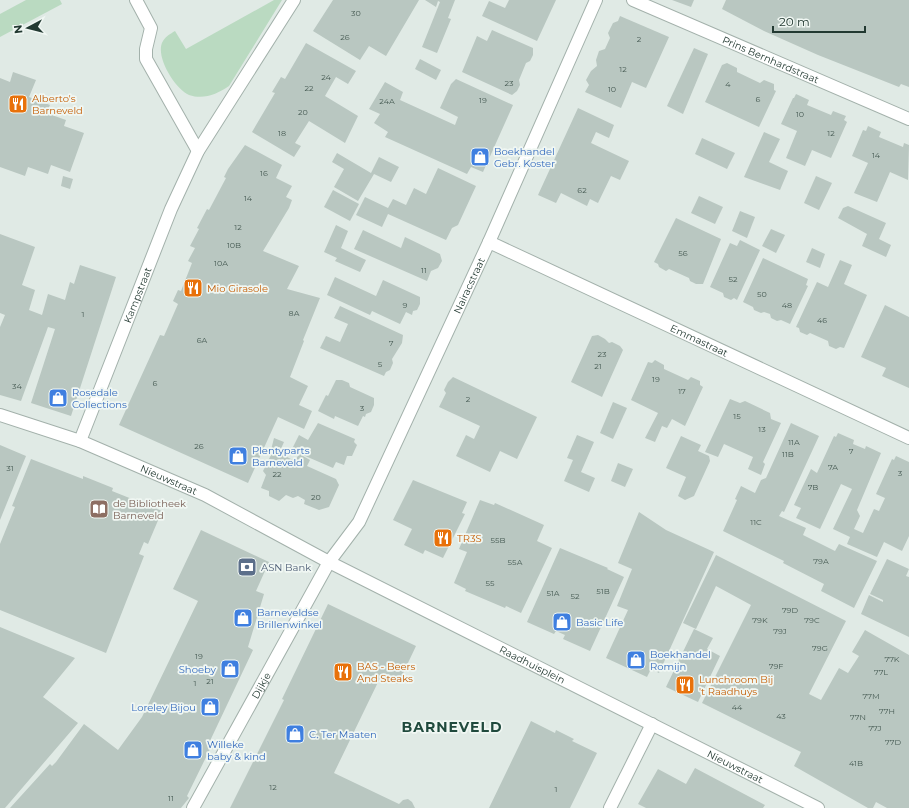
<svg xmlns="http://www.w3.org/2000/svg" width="909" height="808" font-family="Montserrat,sans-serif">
	<rect width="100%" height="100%" fill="#e0eae5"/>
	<g fill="#badac1">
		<path d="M26 0H60L62 4 0 37V14Z"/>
		<path d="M274 0H282L229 86C217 94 204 100 189 95 175 89 154 55 163 41 166 36 170 34 175 31L186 49Z"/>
	</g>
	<g fill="#b9c7c1">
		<path d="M333 0H419L386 56 369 46 360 60 313 31Z"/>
		<path d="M425 0H455L448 18 451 19 437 53 422 47 440 2 438 1 436 7Z"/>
		<path d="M509 0H556L537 41 482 16 489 1 505 8Z"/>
		<path d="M672 0H694L691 7Z"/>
		<path d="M726 0H909V87L901 84 899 87 818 55 764 31 722 9Z"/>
		<path d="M620 16 669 37 646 88 632 82 621 108 585 92 589 85 586 80 591 71 597 66 596 60 599 51 605 49 610 38 608 33 613 23 618 21Z"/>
		<path d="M492 30 533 48V55L530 61 526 63 519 80 520 85 517 91 512 95 462 72 477 36 487 41Z"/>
		<path d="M306 43 356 71 348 84 336 77 325 96 358 116 345 143 309 121 295 143 301 146 294 157 252 132 275 93 272 92 281 77 285 79Z"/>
		<path d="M694 48 708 54 683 114 667 106Z"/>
		<path d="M420 59 441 70 436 80 415 69Z"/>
		<path d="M727 63 737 68V72L760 83 764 80 774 84V90L776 91 759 127 705 102 722 65Z"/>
		<path d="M13 72 36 80 29 97 50 105 46 113 66 120 64 126 84 133 70 172 51 165 48 174 28 167 25 176 0 167V78L10 82Z"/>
		<path d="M456 79 513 105 483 172 471 167 467 174 385 137 388 132 374 123 380 114 369 109 385 82 403 92 400 100 455 125 458 117 440 108 451 84Z"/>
		<path d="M796 94 809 100 807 105 831 115 833 111 846 116 844 120 847 122 831 158 812 150 805 166 786 158 797 131 781 124 793 98H794Z"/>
		<path d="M578 108 614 125 609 138 596 132 591 143 629 161 620 180 611 176 598 203 590 199 587 206 561 193 556 203 538 195Z"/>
		<path d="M868 126 881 132 879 137 903 147 904 143 909 145 908 180 890 172 877 202 854 193 868 163 852 156 863 130 866 131Z"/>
		<path d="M764 132 780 139 769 162 788 171 780 190 744 177Z"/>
		<path d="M702 138 735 153 727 169 695 154Z"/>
		<path d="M245 145 282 165 276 178 292 186 286 197 292 200 289 208 263 251 299 266 287 289 320 298 303 340 304 341 290 377 308 386 299 405 312 411 304 429 278 417 248 483 119 425 160 335 164 336 178 304 173 301 178 290 181 291 192 263 188 261 195 248 190 246 199 229 197 228 207 209 209 210 226 178 224 177 228 169Z"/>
		<path d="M337 153 371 173 379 157 399 167 391 182 374 174 358 201 334 187 344 169 332 162Z"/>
		<path d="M438 168 476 186 458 225 452 228 446 240 388 214 382 227 356 215 365 197 388 208 393 199 406 205 414 188 426 194Z"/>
		<path d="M63 176 73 179 70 189 61 186Z"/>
		<path d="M816 176 832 183 819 210 804 203Z"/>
		<path d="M333 190 359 204 350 221 324 207Z"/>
		<path d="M699 196 723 207 715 224 691 213Z"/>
		<path d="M848 206 886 223 879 239 891 245 886 257 862 246 867 234 838 218 843 208Z"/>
		<path d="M740 211 755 217 747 238 732 231Z"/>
		<path d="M676 218 721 239 703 284H696L690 281 689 278 669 269 666 271 659 267 658 264 654 262Z"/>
		<path d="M336 225 348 231 341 248 366 260 360 272 335 261 337 258 324 252Z"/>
		<path d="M771 229 785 235 776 253 762 246Z"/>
		<path d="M363 230 401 248 405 237 440 254 442 261 438 268 431 271 427 281 354 249Z"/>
		<path d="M0 234 35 247 22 285 35 290 29 310 42 315 48 294 65 300 70 282 74 284 80 265 116 277 71 416 31 403 55 329 48 327 21 401 0 395V327L5 315 0 313Z"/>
		<path d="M740 240 760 250 737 300 734 298 731 300 724 297 723 293 710 287 730 243 737 246Z"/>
		<path d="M812 248 825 254 820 268 806 262Z"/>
		<path d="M763 258 808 279 806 285 808 286 790 324 781 320 777 321 771 318 770 314 764 312 761 313 754 310 753 307 743 302Z"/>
		<path d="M840 260 852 265 844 284 867 295 844 348 840 347 836 349 829 346 828 341 810 333 807 335 800 332 799 328 796 327 817 282 828 287Z"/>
		<path d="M335 277 376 296 383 280 420 297V304L417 310 413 311 412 315 406 312 400 324 372 311 370 315 327 295Z"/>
		<path d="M885 305 909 317V388L882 376 886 368 861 357Z"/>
		<path d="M340 306 403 335 402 343 392 359 393 363 390 370 386 372 384 376 320 348 326 336 340 342 348 324 334 318Z"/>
		<path d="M598 335 605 339 609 343 612 342 620 346 623 350 602 397 571 382 592 336Z"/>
		<path d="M655 360 664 365V369L688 380 691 377 700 381V385L703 387 685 426 672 419 667 428 662 426 655 442 645 438 658 413 631 400 648 362 652 363Z"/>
		<path d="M453 377 537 417 517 459 500 451 490 472 456 456 466 435 474 439 480 426 439 407 446 393 444 390 448 382Z"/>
		<path d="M336 380H342L349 383 350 387 374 398V405L371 412 366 414 365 417 363 416 358 426 335 416 334 419 318 411 326 395 328 396Z"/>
		<path d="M730 399 740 403 745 401 770 413 771 419 781 423 763 462 765 464 761 475 748 469 753 457 724 444 718 457 705 452Z"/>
		<path d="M613 402 627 408 613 439 600 433Z"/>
		<path d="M318 423 355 439 354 442 357 445 352 456H347L344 465 336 462 333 468 303 455V456L310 460 307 466 336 479 339 485 329 507 319 510 304 504 305 500 298 496 293 498 286 495 279 501 269 496V491L261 488 266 475 263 471 273 451 271 450 274 438 284 442 279 453 295 461 299 454 291 451 299 435 308 440Z"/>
		<path d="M791 423 819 436 784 512 782 511 779 516 806 528 803 535 835 551 839 544 877 561 854 608 821 591 824 584 783 563 784 561 723 531 737 500 735 499 741 486 755 493 761 480 766 478Z"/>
		<path d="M838 433 854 440 853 444 865 449 866 446 881 453 857 510 860 516 854 529 863 533 874 509 879 511 885 498 876 494 892 459 894 460 896 456 909 462V536L902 551 884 542 877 557 847 544 850 537 833 529 852 489 841 484 820 529 796 518 801 508 794 505 811 469 817 473 834 436 836 437Z"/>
		<path d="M577 435 594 442 581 472 595 478 589 492 564 481 573 460 567 458Z"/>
		<path d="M681 436 701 445 698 451 709 456 710 461 694 496 685 500 678 496 686 477 666 468Z"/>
		<path d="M0 445 26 456 0 520Z"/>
		<path d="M31 459 83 479V476L113 488 112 491 162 511 148 544 144 542 139 554 144 556 106 653 0 610V544L15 507 12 506Z"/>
		<path d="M618 463 633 469 625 487 611 481Z"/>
		<path d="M413 480 467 502 462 513 465 514 443 558 425 550 423 554 404 545 412 529 393 520Z"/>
		<path d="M480 500 494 505 495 503 544 525 537 541 552 548 521 613 506 606 505 608 465 591 466 589 454 583 467 552 459 549Z"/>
		<path d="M639 512 666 530 714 552 659 673 651 669 647 677 606 658 628 610 617 606 632 569 618 563Z"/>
		<path d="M201 530 269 562 256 591 264 594 248 647 253 650 209 743 212 745 187 796 189 798 181 808H10L50 764 52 766 56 762 84 724 118 750 142 717 198 601 173 589Z"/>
		<path d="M560 548 608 568 607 569 624 577 590 651 563 639 565 635 556 631 554 634 527 622Z"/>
		<path d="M716 555 846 621 809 694 821 700 839 668 848 673 859 656 852 652 865 630 909 655V808H887L876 802 873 808H868L794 766 801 752 702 703 751 605 716 586 696 629 683 623Z"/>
		<path d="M887 559 909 569 906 576 909 577V637L861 614 869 595 883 602V600L870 594Z"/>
		<path d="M328 604 416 646 398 684 381 676 334 773 399 804 403 800 408 799 412 802 415 808H230L284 700 282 699Z"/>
		<path d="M0 627 75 658 43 697 78 723 5 808H0Z"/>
		<path d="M694 629 713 638 707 649 720 656 698 702 666 687Z"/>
		<path d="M531 721 555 733 556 730 574 739 572 741 597 753 570 808H489Z"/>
		<path d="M695 768 765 805 763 808H646L638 804 658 769 686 784Z"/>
	</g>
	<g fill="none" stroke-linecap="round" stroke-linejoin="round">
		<defs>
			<g id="street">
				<path d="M136 0 151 28 146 49V59L198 151"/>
				<path id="s1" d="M633 0 909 119"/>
				<path id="s2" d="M489 242 909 438"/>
				<path id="s3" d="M0 415 80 441 205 495 329 562 818 808"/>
				<path id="s4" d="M80 441 171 209 198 151 294 0"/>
				<path id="s5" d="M193 808 329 562 359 522 489 242 596 0"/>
				<path d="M610 808 652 724"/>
			</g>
		</defs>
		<use href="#street" stroke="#a3b1ab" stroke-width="14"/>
		<use href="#street" stroke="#fff" stroke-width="12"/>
	</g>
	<defs>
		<symbol id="restaurant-square" viewBox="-11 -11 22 22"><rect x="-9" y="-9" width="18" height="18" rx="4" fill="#e8710a" stroke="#f0f7f3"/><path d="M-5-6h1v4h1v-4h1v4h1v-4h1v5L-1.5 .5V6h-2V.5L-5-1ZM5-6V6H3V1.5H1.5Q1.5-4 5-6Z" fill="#fff"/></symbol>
		<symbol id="shop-square" viewBox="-11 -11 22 22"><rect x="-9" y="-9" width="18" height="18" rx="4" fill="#3f7fe0" stroke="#f0f7f3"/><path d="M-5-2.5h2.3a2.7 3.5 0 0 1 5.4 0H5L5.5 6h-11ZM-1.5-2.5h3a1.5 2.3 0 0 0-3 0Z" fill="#fff"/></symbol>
		<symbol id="library-square" viewBox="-11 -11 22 22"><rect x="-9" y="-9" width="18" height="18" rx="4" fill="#8d6e63" stroke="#f0f7f3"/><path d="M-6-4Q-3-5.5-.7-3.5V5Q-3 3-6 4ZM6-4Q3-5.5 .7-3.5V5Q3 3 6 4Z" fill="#fff"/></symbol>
		<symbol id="bank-square" viewBox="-11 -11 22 22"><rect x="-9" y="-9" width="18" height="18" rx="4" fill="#5c6f8a" stroke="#f0f7f3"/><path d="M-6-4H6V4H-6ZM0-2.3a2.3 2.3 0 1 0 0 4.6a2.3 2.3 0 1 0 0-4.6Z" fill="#fff"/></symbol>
	</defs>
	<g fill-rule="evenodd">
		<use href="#restaurant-square" x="7" y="93" width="22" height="22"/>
		<use href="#shop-square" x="469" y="146" width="22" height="22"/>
		<use href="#restaurant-square" x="182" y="277" width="22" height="22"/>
		<use href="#shop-square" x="47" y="387" width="22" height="22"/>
		<use href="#shop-square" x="227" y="445" width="22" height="22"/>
		<use href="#library-square" x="88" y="498" width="22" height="22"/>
		<use href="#restaurant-square" x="432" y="527" width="22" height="22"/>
		<use href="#bank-square" x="236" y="556" width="22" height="22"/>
		<use href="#shop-square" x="232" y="607" width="22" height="22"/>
		<use href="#shop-square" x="551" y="611" width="22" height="22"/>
		<use href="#shop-square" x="625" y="649" width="22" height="22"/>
		<use href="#shop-square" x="219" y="658" width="22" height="22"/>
		<use href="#restaurant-square" x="332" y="661" width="22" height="22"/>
		<use href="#restaurant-square" x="674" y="674" width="22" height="22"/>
		<use href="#shop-square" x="199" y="696" width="22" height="22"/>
		<use href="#shop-square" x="284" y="723" width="22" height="22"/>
		<use href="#shop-square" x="182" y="739" width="22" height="22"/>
	</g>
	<g text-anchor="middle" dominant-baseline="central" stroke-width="3.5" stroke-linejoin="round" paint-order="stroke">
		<g font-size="8" fill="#485c55">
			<text x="356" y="13">30</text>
			<text x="345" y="37">26</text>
			<text x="639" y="39">2</text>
			<text x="623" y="69">12</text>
			<text x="326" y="77">24</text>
			<text x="509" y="83">23</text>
			<text x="728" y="84">4</text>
			<text x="309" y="88">22</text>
			<text x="612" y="89">10</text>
			<text x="758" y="99">6</text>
			<text x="483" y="100">19</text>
			<text x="387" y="101">24A</text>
			<text x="303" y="112">20</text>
			<text x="800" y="114">10</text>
			<text x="282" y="133">18</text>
			<text x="831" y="133">12</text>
			<text x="876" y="155">14</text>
			<text x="264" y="173">16</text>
			<text x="582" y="190">62</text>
			<text x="248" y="198">14</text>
			<text x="238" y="227">12</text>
			<text x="234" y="245">10B</text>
			<text x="683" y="253">56</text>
			<text x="221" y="263">10A</text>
			<text x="424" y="270">11</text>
			<text x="733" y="279">52</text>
			<text x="762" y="294">50</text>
			<text x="405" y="305">9</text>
			<text x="787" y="305">48</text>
			<text x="294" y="313">8A</text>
			<text x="83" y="314">1</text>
			<text x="822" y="320">46</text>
			<text x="202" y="340">6A</text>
			<text x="391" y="343">7</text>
			<text x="602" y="354">23</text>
			<text x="380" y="364">5</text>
			<text x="598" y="366">21</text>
			<text x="656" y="379">19</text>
			<text x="155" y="383">6</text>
			<text x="17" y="386">34</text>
			<text x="682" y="391">17</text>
			<text x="468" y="399">2</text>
			<text x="362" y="408">3</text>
			<text x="737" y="416">15</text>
			<text x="762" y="429">13</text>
			<text x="794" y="442">11A</text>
			<text x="199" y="446">26</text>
			<text x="851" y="451">7</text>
			<text x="788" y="454">11B</text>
			<text x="833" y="467">7A</text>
			<text x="10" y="468">31</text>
			<text x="900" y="473">3</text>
			<text x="277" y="474">22</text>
			<text x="813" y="487">7B</text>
			<text x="316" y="497">20</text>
			<text x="756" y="522">11C</text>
			<text x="498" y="540">55B</text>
			<text x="821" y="561">79A</text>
			<text x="515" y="562">55A</text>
			<text x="490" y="583">55</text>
			<text x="603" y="591">51B</text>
			<text x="553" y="593">51A</text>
			<text x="575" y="596">52</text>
			<text x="790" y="610">79D</text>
			<text x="760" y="620">79K</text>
			<text x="812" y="620">79C</text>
			<text x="780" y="631">79J</text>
			<text x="820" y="648">79G</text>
			<text x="199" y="656">19</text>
			<text x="892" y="659">77K</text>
			<text x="776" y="666">79F</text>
			<text x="881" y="672">77L</text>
			<text x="210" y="681">21</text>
			<text x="195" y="683">1</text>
			<text x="871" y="696">77M</text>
			<text x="737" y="707">44</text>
			<text x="887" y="711">77H</text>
			<text x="781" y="716">43</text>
			<text x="858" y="717">77N</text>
			<text x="875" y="728">77J</text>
			<text x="893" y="742">77D</text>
			<text x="856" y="763">41B</text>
			<text x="273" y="787">12</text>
			<text x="556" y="789">1</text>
			<text x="171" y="798">11</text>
		</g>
		<g font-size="10" fill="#223931" stroke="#f0f7f3">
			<text stroke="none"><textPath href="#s1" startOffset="150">Prins Bernhardstraat</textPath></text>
			<text stroke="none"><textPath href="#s5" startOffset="592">Nairacstraat</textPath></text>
			<text stroke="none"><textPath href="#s4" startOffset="157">Kampstraat</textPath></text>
			<text stroke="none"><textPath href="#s2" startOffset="232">Emmastraat</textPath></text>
			<text stroke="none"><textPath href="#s3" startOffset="181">Nieuwstraat</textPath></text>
			<text stroke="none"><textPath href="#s3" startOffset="589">Raadhuisplein</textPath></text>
			<text stroke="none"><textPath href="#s5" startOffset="140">Dijkje</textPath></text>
			<text stroke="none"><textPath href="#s3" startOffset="816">Nieuwstraat</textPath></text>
		</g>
		<g font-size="10" fill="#c56008" stroke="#f0f7f3" text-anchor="start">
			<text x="32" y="98">Alberto's<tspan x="32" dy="12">Barneveld</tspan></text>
			<text x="207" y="288">Mio Girasole</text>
			<text x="457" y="538">TR3S</text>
			<text x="357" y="666">BAS - Beers<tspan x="357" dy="12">And Steaks</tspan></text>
			<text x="699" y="679">Lunchroom Bij<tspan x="699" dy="12">'t Raadhuys</tspan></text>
		</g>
		<g font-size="10" fill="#366cbe" stroke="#f0f7f3" text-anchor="start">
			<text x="494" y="151">Boekhandel<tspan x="494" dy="12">Gebr. Koster</tspan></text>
			<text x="72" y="392">Rosedale<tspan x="72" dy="12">Collections</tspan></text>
			<text x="252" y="450">Plentyparts<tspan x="252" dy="12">Barneveld</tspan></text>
			<text x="257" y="612">Barneveldse<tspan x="257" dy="12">Brillenwinkel</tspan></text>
			<text x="576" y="622">Basic Life</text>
			<text x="650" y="654">Boekhandel<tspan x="650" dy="12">Romijn</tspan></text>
			<text x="216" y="669" text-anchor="end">Shoeby</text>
			<text x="196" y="707" text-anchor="end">Loreley Bijou</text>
			<text x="309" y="734">C. Ter Maaten</text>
			<text x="207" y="744">Willeke<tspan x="207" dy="12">baby &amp; kind</tspan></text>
		</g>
		<g font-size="10" fill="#785e54" stroke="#f0f7f3" text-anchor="start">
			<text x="113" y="503">de Bibliotheek<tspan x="113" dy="12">Barneveld</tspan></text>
		</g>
		<g font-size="10" fill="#4e5e75" stroke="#f0f7f3" text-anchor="start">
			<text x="261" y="567">ASN Bank</text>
		</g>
		<g font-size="14" font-weight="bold" letter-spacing="1" fill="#204a3d" stroke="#f0f7f3">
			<text x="452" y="727">BARNEVELD</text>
		</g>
	</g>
	<g transform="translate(28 28) rotate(263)" stroke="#f0f7f3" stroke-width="3" paint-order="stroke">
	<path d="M0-3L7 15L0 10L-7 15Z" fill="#223931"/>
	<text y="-6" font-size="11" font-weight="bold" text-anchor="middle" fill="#223931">N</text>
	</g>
	<path d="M773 26v6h92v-6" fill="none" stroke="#223931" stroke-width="2"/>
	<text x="779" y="26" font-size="12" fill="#223931" stroke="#f0f7f3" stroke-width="3" paint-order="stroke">20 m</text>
</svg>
